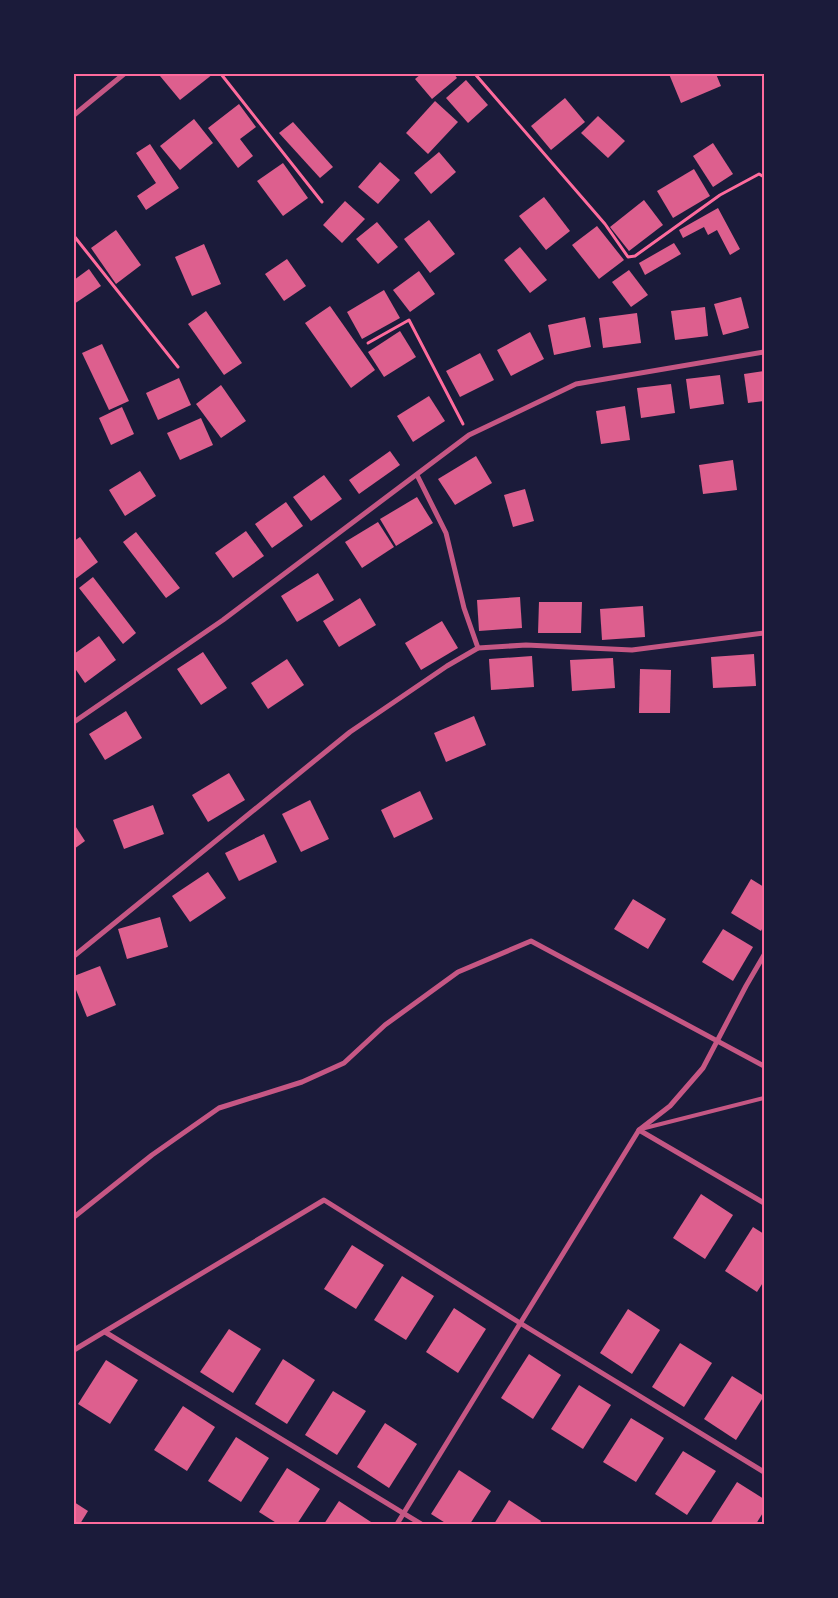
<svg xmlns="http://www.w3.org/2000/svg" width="838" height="1598" font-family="Rubik,sans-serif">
	<rect width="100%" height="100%" fill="#1b1b3a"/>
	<g fill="#dd5f8e">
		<path d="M163 74H213L180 100 160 76Z"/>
		<path d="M421 74H454L457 78 432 99 415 79Z"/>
		<path d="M669 74H716L721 86 681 103Z"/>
		<path d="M466 80 488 105 468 123 446 98Z"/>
		<path d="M565 98 585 122 551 150 531 126Z"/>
		<path d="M435 101 458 122 428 154 406 133Z"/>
		<path d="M239 104 256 127 240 139 253 156 238 168 208 128Z"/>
		<path d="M598 116 625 141 608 158 581 133Z"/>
		<path d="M194 119 213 143 180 170 160 146Z"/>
		<path d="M293 122 333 167 320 178 279 133Z"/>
		<path d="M713 143 733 174 713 187 693 156Z"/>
		<path d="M150 144 179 188 146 210 137 196 156 183 136 153Z"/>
		<path d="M439 152 456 172 431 194 414 173Z"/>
		<path d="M380 162 400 180 378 204 358 187Z"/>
		<path d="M283 163 308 198 283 216 257 181Z"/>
		<path d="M694 169 710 196 673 218 657 191Z"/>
		<path d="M544 197 570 231 546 250 519 216Z"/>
		<path d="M644 200 663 225 629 251 610 227Z"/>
		<path d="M345 201 365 219 342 243 323 225Z"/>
		<path d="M718 208 740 249 730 255 717 230 708 235 704 227 683 238 679 230Z"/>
		<path d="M429 220 455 254 430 273 404 239Z"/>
		<path d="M377 222 398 247 378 264 356 239Z"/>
		<path d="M597 226 624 260 599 279 572 245Z"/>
		<path d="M116 230 141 265 116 284 91 248Z"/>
		<path d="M674 243 681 254 645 275 639 263Z"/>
		<path d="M204 244 221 284 192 296 175 257Z"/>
		<path d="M520 247 547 280 530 293 504 260Z"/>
		<path d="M287 259 306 286 284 301 265 274Z"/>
		<path d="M89 269 101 286 74 304V280Z"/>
		<path d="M629 270 648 295 631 307 612 282Z"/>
		<path d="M419 271 435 294 410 312 393 290Z"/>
		<path d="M384 290 400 318 362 339 347 312Z"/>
		<path d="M741 297 749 328 723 335 714 304Z"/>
		<path d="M330 306 375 370 351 388 305 323Z"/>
		<path d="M705 307 708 336 675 340 671 311Z"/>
		<path d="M206 311 242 363 224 375 188 324Z"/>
		<path d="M637 313 641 343 603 348 599 318Z"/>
		<path d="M585 317 591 347 554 355 548 325Z"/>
		<path d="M400 331 416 357 384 377 368 352Z"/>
		<path d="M530 332 544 359 511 376 497 350Z"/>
		<path d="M102 344 129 401 109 410 82 353Z"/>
		<path d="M480 353 494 380 460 397 446 371Z"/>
		<path d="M764 371V401L748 403 744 374Z"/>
		<path d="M720 375 724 404 690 409 686 379Z"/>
		<path d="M179 378 191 405 158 420 146 393Z"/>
		<path d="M671 384 675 413 641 418 637 388Z"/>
		<path d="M221 385 246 421 221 438 196 404Z"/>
		<path d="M429 396 445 421 413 442 397 416Z"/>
		<path d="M625 406 630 440 601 444 596 411Z"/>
		<path d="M122 407 134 434 111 445 99 418Z"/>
		<path d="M201 418 213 445 180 460 167 433Z"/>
		<path d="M390 451 400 465 359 494 349 480Z"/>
		<path d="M476 456 492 483 455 505 438 479Z"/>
		<path d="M733 460 737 490 703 494 699 465Z"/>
		<path d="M140 471 156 496 125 516 109 490Z"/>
		<path d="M324 475 342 499 311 521 293 497Z"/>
		<path d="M525 489 534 521 513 527 504 495Z"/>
		<path d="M417 497 433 523 396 546 380 519Z"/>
		<path d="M286 502 303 526 272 548 255 524Z"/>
		<path d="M378 522 394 547 362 568 345 542Z"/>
		<path d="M246 531 264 556 233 578 215 553Z"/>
		<path d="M136 532 180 588 166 598 123 542Z"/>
		<path d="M80 537 98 562 74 580V541Z"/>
		<path d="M318 573 334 600 297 622 281 596Z"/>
		<path d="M93 577 136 633 123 644 79 588Z"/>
		<path d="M520 597 522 628 479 631 477 600Z"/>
		<path d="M360 598 376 625 339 647 323 621Z"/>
		<path d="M539 602H582L581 633H538Z"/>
		<path d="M643 606 645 637 602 640 600 609Z"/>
		<path d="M442 621 458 648 421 670 405 643Z"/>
		<path d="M99 636 116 660 85 683 74 667V654Z"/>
		<path d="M203 652 227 688 201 705 177 669Z"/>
		<path d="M754 654 756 686 713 688 711 657Z"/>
		<path d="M532 656 534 687 491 690 489 659Z"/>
		<path d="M613 658 615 688 572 691 570 660Z"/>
		<path d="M287 659 304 685 268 709 251 683Z"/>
		<path d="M640 669 671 670 670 713H639Z"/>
		<path d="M126 711 142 738 105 760 89 734Z"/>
		<path d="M474 716 486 745 446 762 434 733Z"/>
		<path d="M229 773 245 800 208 822 192 795Z"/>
		<path d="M420 791 433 819 394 838 381 810Z"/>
		<path d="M310 800 329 839 301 852 282 814Z"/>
		<path d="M153 805 164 834 124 849 113 820Z"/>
		<path d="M74 824 85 841 74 849Z"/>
		<path d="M264 834 277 862 239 881 225 853Z"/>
		<path d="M208 872 226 898 190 922 172 896Z"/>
		<path d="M751 879 764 887V925L761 931 731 913Z"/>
		<path d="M633 899 666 919 648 949 614 929Z"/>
		<path d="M160 917 168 947 127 959 118 929Z"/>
		<path d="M723 929 753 947 733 981 702 962Z"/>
		<path d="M100 966 116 1005 87 1017 74 985V976Z"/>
		<path d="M701 1194 733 1215 705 1259 673 1238Z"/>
		<path d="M753 1227 764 1234V1281L757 1292 725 1271Z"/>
		<path d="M352 1245 384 1265 356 1309 324 1289Z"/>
		<path d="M402 1276 434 1296 406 1340 374 1320Z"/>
		<path d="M454 1308 486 1329 458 1373 426 1352Z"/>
		<path d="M628 1309 660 1330 632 1374 600 1353Z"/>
		<path d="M229 1329 261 1349 233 1393 200 1372Z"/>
		<path d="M680 1343 712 1363 684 1407 652 1387Z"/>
		<path d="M529 1354 561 1375 533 1419 501 1398Z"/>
		<path d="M283 1359 315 1380 287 1424 255 1404Z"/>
		<path d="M106 1360 138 1380 110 1424 78 1404Z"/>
		<path d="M732 1376 764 1396 736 1440 704 1419Z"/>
		<path d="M579 1385 611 1405 583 1449 551 1429Z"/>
		<path d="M333 1391 366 1411 337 1455 305 1435Z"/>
		<path d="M183 1406 215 1427 187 1471 154 1450Z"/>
		<path d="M631 1418 664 1438 636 1482 603 1462Z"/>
		<path d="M385 1423 417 1444 389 1488 357 1467Z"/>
		<path d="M236 1437 269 1458 241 1502 208 1481Z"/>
		<path d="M683 1451 716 1471 687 1515 655 1494Z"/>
		<path d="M287 1468 320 1489 297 1524H278L259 1512Z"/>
		<path d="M459 1470 491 1491 470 1524H447L431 1514Z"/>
		<path d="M737 1482 764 1499V1511L756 1524H710Z"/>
		<path d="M509 1500 541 1521 539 1524H494Z"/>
		<path d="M339 1501 371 1522 370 1524H324Z"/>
		<path d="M74 1502 88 1511 80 1524H74Z"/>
	</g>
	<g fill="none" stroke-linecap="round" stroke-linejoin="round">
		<g stroke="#ff6b9d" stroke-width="3">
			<path d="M221 74 322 202"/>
			<path d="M475 74 605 224 628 257 635 256 720 195 759 174 764 177"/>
			<path d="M74 236 178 367"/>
			<path d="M368 343 409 320 463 424"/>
		</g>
		<path stroke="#c65784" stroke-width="4" d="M641 1129 764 1098"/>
		<g stroke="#c65784" stroke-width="5">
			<path d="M74 115 124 74"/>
			<path d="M417 475 446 533 464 608 478 648"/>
			<path d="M74 722 223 620 469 435 576 384 764 352"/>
			<path d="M74 956 350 732 447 666 478 648 526 645 632 650 764 633"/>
			<path d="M639 1130 764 1203"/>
			<path d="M74 1217 152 1155 219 1108 302 1082 344 1063 385 1025 458 972 531 941 764 1066"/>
			<path d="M105 1332 421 1524"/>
			<path d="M74 1350 324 1200 520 1323 764 1472"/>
			<path d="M397 1524 639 1130 670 1106 703 1068 746 986 764 955"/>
		</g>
	</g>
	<rect width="838" height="1598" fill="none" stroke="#1b1b3a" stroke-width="150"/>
	<rect x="75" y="75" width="688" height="1448" fill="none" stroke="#ff6b9d" stroke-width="2"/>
</svg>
